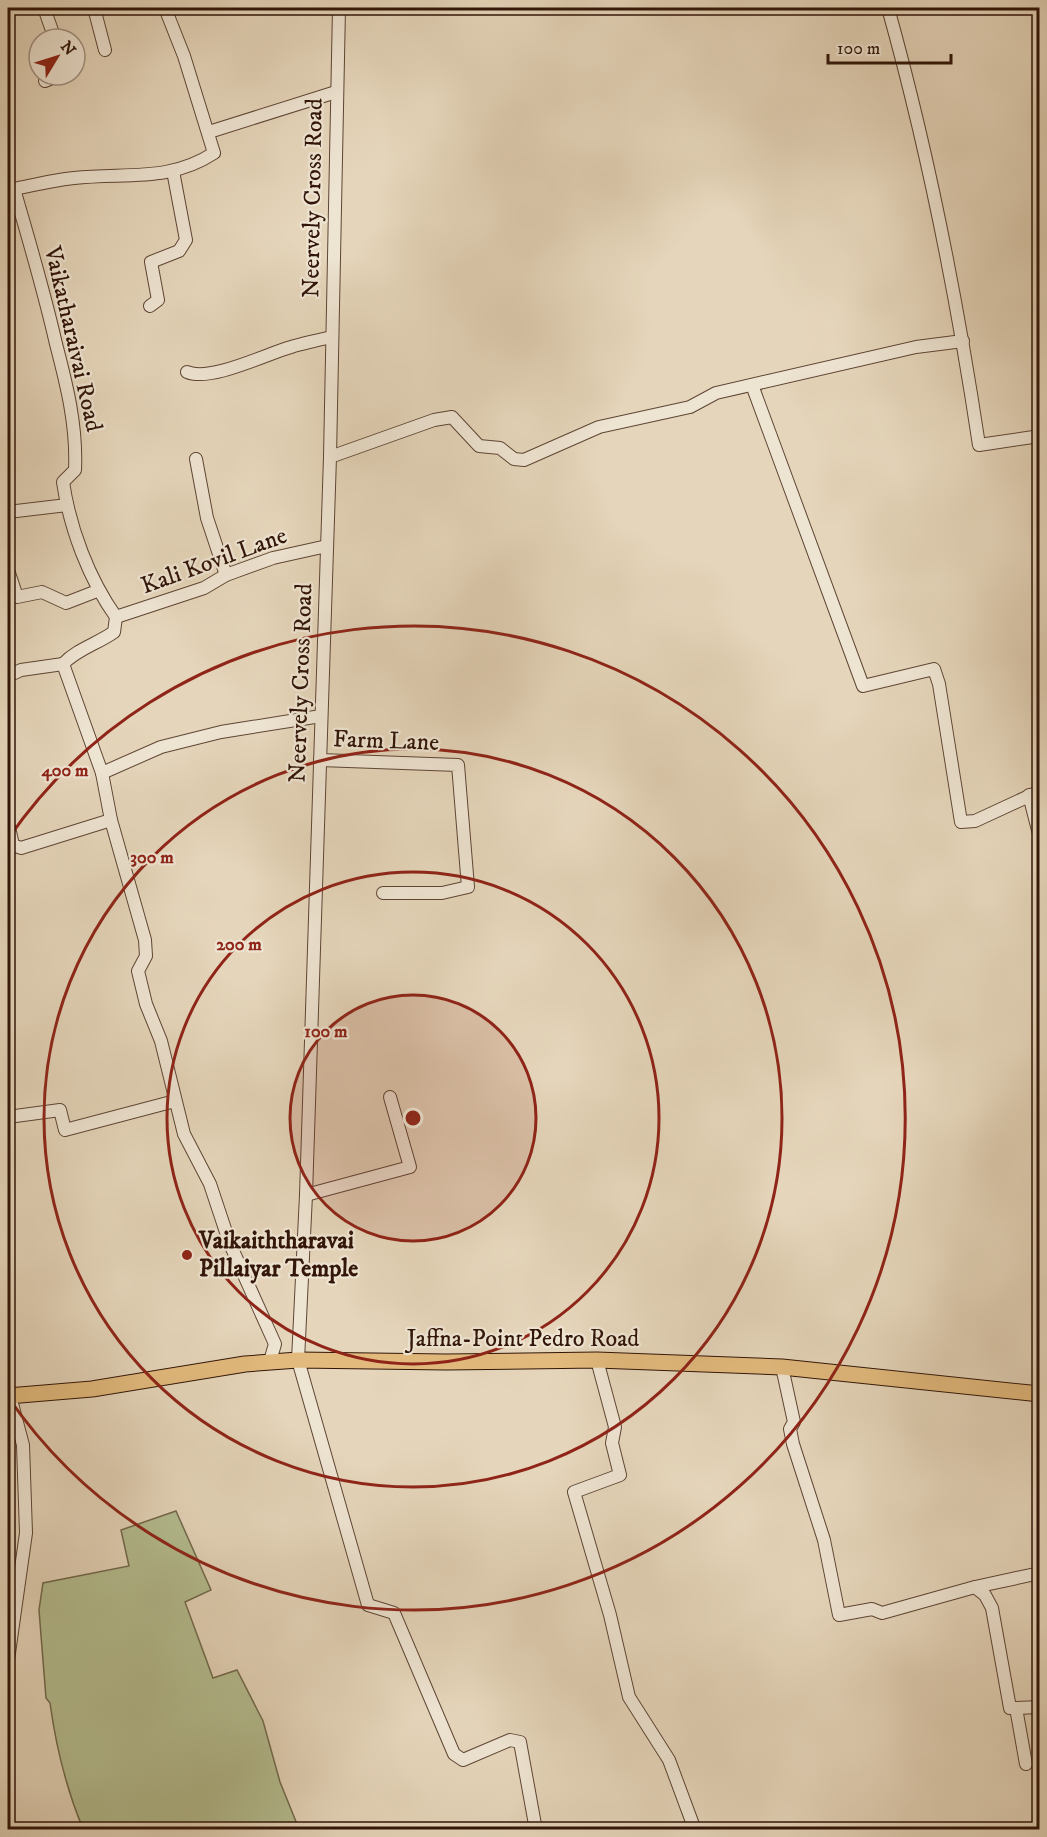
<svg xmlns="http://www.w3.org/2000/svg" width="1047" height="1837" font-family="'IM FELL DW Pica',serif">
	<rect width="100%" height="100%" fill="#e5d5ba"/>
	<filter id="stains"><feTurbulence type="fractalNoise" baseFrequency=".00333" numOctaves="4"/><feColorMatrix values="0 0 0 0 .2 0 0 0 0 .09 0 0 0 0 .02 0 0 0 .5 -.17"/></filter>
	<radialGradient id="worn" r=".72"><stop offset=".6" stop-color="#630" stop-opacity="0"/><stop offset="1" stop-color="#630" stop-opacity=".3"/></radialGradient>
	<path fill="#b4bd90" stroke="#72694c" stroke-width="1.5" d="M176 1511 211 1590 185 1602 213 1678 237 1670 263 1721 280 1782 299 1829H83C66 1788 56 1747 50 1703L46 1698 39 1610 43 1583 129 1566 121 1530Z"/>
	<g fill="none" stroke-linecap="round" stroke-linejoin="round">
		<defs>
			<g id="minor">
				<path d="M44 8 55 39"/>
				<path d="M94 8 105 50"/>
				<path d="M165 8 184 56 214 153C168 183 124 172 74 178 54 180 34 185 14 189 29 240 44 291 56 344 67 386 77 426 75 470L63 482C70 529 89 579 116 617L114 632C97 644 77 649 63 664L102 773 111 820 145 940 146 956 138 971 146 1004 161 1041 184 1134 210 1184 230 1244 275 1344 270 1361"/>
				<path d="M339 8 330 457 306 1195 298 1360 368 1605 394 1613 454 1754 463 1760 510 1740 520 1742 536 1830"/>
				<path d="M888 8C928 151 957 299 979 445L1040 436"/>
				<path d="M45 81 60 75"/>
				<path d="M209 132 336 92"/>
				<path d="M150 306 158 300 151 262 179 251 186 240 173 171"/>
				<path d="M187 372C211 382 266 354 291 347 304 343 318 340 332 337"/>
				<path d="M752 385 863 686 934 669 939 684 961 822 975 821 1040 791"/>
				<path d="M330 457 434 420 452 417 479 446 500 448 514 459 524 460 599 427 690 407 716 393 916 347 963 341"/>
				<path d="M196 459 207 518 226 575"/>
				<path d="M8 512 67 505"/>
				<path d="M8 570 17 597 42 592 66 603 97 591"/>
				<path d="M116 617 204 588 226 575 273 558 327 546"/>
				<path d="M8 676 21 670 63 664"/>
				<path d="M320 760 458 765 468 887 442 893H383"/>
				<path d="M102 773 161 747 221 732 321 716"/>
				<path d="M1029 795 1040 838"/>
				<path d="M8 823 13 845 21 848 111 820"/>
				<path d="M8 1117 60 1110 65 1130 175 1101"/>
				<path d="M306 1195 410 1167 390 1097"/>
				<path d="M597 1360 615 1427 612 1443 620 1475 574 1492 610 1615 629 1697 669 1760 695 1830"/>
				<path d="M782 1367 794 1422 790 1429 793 1444 824 1540 839 1615 872 1609 882 1613 975 1587 985 1595 992 1608 1010 1708H1016L1026 1764"/>
				<path d="M975 1587 1040 1573"/>
				<path d="M8 1660 26 1533 23 1445 10 1396"/>
				<path d="M1016 1708 1040 1707"/>
			</g>
			<path id="major" d="M8 1396 92 1389 245 1364 298 1360 446 1362 597 1360 782 1367 1040 1394"/>
		</defs>
		<use href="#minor" stroke="#5e4534" stroke-width="14"/>
		<use href="#major" stroke="#311508" stroke-width="17"/>
		<use href="#minor" stroke="#eee4d2" stroke-width="12"/>
		<use href="#major" stroke="#e2ba7d" stroke-width="15"/>
	</g>
	<circle cx="413" cy="1118" r="123" fill="#8f2418" fill-opacity=".12"/>
	<g fill="none" stroke="#8f2418" stroke-width="3">
		<circle cx="413" cy="1118" r="123"/>
		<circle cx="413" cy="1118" r="246"/>
		<circle cx="413" cy="1118" r="369"/>
		<path d="M8 839A492 492 0 1 1 8 1397"/>
	</g>
	<circle fill="#8f2418" stroke="#eee4d2" stroke-width="2" cx="187" cy="1255" r="6"/>
	<g text-anchor="middle" dominant-baseline="central" stroke-width="4.5" stroke-linejoin="round" paint-order="stroke">
		<g font-size="24" fill="#311508" stroke="#eee4d2">
			<text transform="translate(313 198) rotate(-89)">Neervely Cross Road</text>
			<text transform="translate(73 339) rotate(77)">Vaikatharaivai Road</text>
			<text transform="translate(214 561) rotate(-20)">Kali Kovil Lane</text>
			<text transform="translate(301 683) rotate(-88)">Neervely Cross Road</text>
			<text transform="translate(386 741) rotate(2)">Farm Lane</text>
			<text x="523" y="1339">Jaffna-Point Pedro Road</text>
		</g>
		<g font-size="24" font-weight="bold" fill="#311508" stroke="#eee4d2" text-anchor="start">
			<text x="199" y="1241">Vaikaiththaravai<tspan x="199" dy="28">Pillaiyar Temple</tspan></text>
		</g>
	</g>
	<circle cx="413" cy="1118" r="9" fill="#8f2418" stroke="#eee4d2" stroke-width="3"/>
	<g font-size="18" text-anchor="middle" font-weight="bold" fill="#8f2418" stroke="#eee4d2" stroke-width="4.5" stroke-linejoin="round" paint-order="stroke">
		<text x="65" y="776">400 m</text>
		<text x="152" y="863">300 m</text>
		<text x="239" y="950">200 m</text>
		<text x="326" y="1037">100 m</text>
	</g>
	<rect width="1047" height="1837" fill="none" stroke="#e5d5ba" stroke-width="30"/>
	<rect x="9" y="9" width="1029" height="1819" fill="none" stroke="#311508" stroke-width="3"/>
	<rect x="15" y="15" width="1017" height="1807" fill="none" stroke="#311508" stroke-width="1.5"/>
	<g transform="translate(57 57) rotate(52)"><circle r="28" fill="#eee4d2" stroke="#a29181" stroke-width="1.5"/>
	<path d="M0-4.5L10 22L0 15L-10 22Z" fill="#8f2418"/>
	<text y="-9" font-size="16" font-weight="bold" text-anchor="middle" fill="#311508">N</text>
	</g>
	<path d="M828 54v9h123v-9" fill="none" stroke="#311508" stroke-width="3"/>
	<text x="837" y="54" font-size="18" fill="#311508" stroke="#eee4d2" stroke-width="4.5" paint-order="stroke">100 m</text>
	<rect width="100%" height="100%" filter="url(#stains)"/>
	<rect width="100%" height="100%" fill="url(#worn)"/>
</svg>
